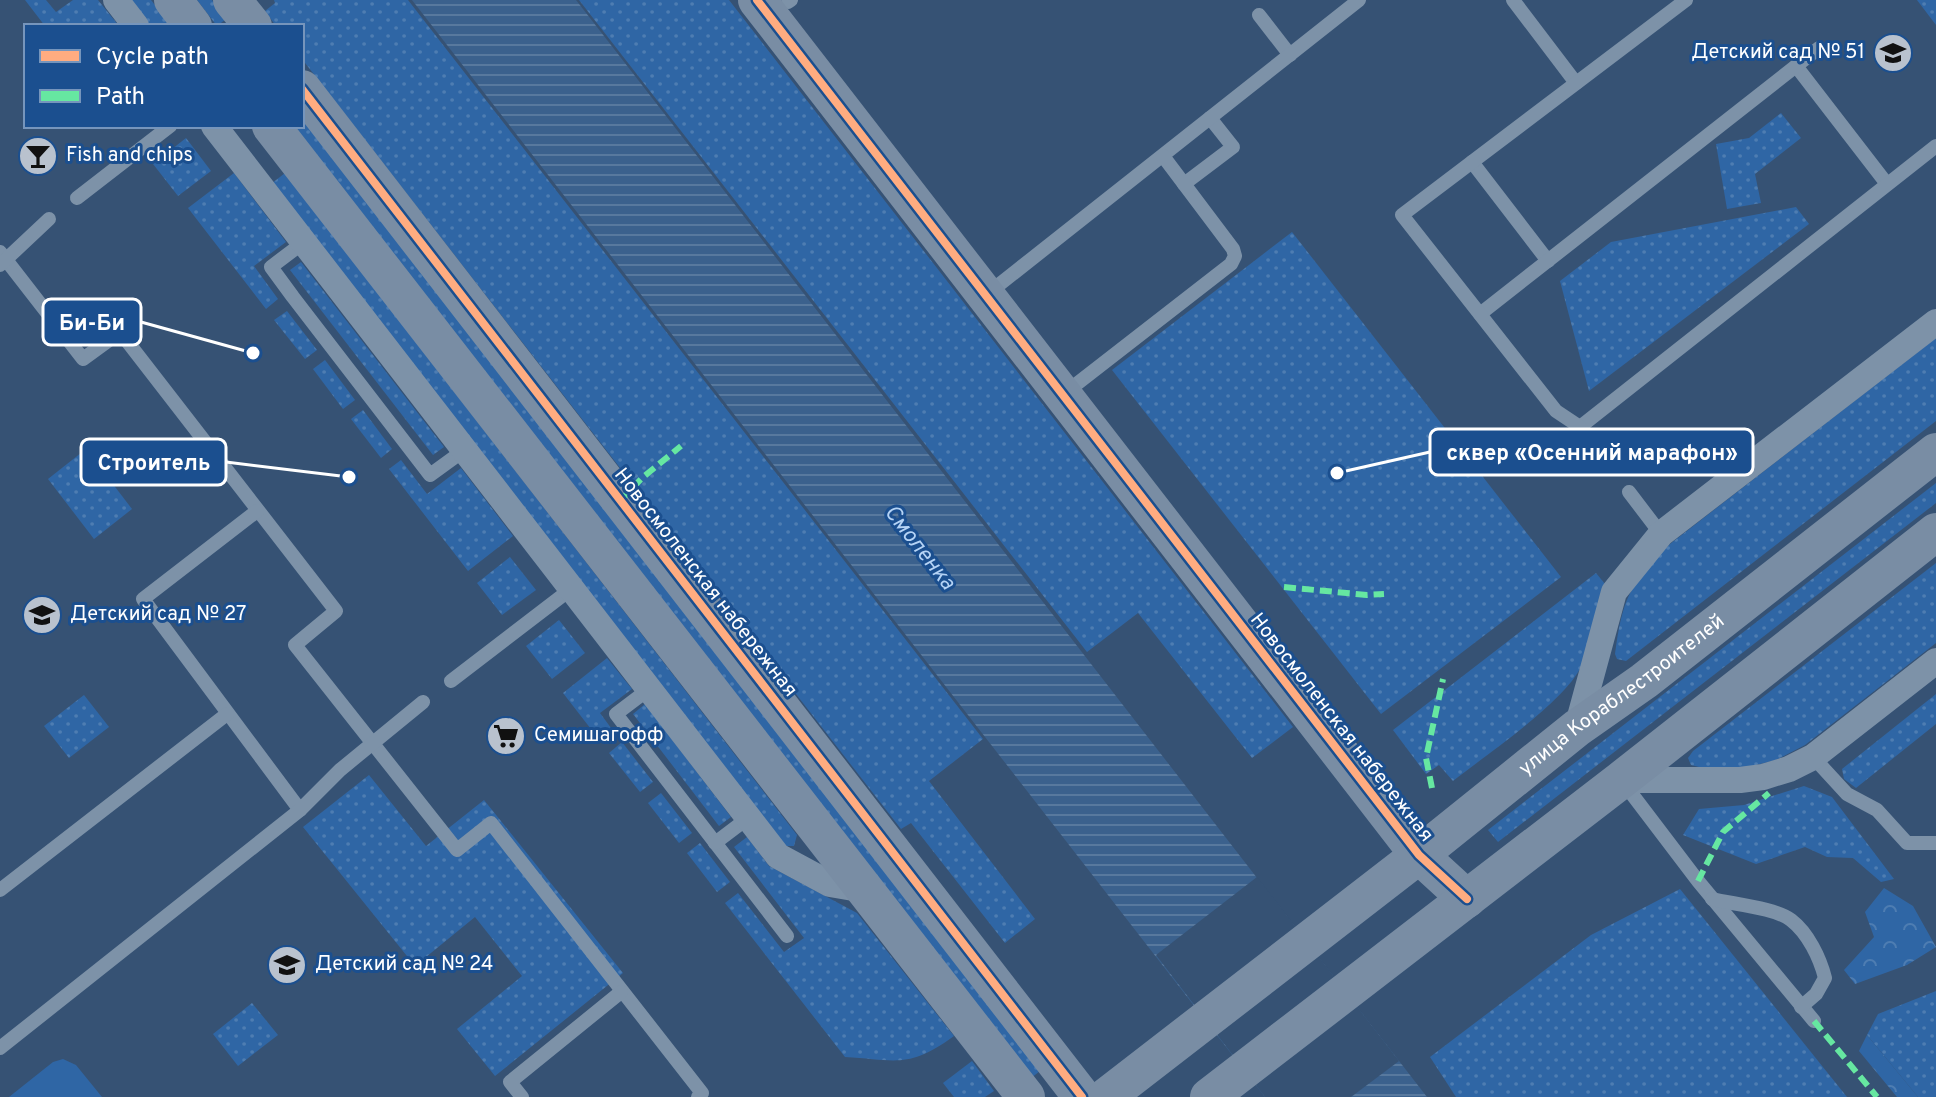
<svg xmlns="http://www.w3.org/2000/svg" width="1936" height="1097" font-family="Overpass,sans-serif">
	<defs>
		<pattern id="grass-dots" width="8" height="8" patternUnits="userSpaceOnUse" patternTransform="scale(2)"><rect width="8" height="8" fill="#2f66a5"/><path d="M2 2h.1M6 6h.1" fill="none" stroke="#4e7db2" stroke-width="1.8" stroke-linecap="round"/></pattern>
		<pattern id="forest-crowns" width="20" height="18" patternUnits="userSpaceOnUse" patternTransform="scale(2)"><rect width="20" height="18" fill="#2f66a5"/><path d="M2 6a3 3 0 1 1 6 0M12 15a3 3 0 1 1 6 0" fill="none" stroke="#4e7db2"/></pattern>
		<pattern id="water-rules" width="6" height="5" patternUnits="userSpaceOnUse" patternTransform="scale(2)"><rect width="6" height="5" fill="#3b618d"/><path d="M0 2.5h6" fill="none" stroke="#58799e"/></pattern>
	</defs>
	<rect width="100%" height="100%" fill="#365274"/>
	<g fill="url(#grass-dots)">
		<path d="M25 0H46L56 12 73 0H98L119 26H45Z"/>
		<path d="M129 0H151L171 26H149Z"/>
		<path d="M197 0H212L226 19 217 26Z"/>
		<path d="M274 0H408L983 739 929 781 1035 919 1005 943 911 823 901 829 302 59V26H276L265 11 275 3Z"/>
		<path d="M579 0H729L1293 727 1252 758 1138 613 1087 652Z"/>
		<path d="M1917 0H1936V25Z"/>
		<path d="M1781 113 1801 138 1755 174 1761 203 1727 209 1716 144 1749 138Z"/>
		<path d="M302 117 1040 1071 1031 1078 294 126H302Z"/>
		<path d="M186 138 211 171 178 196 153 164Z"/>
		<path d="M234 173 286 242 254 266 278 299 266 309 188 208Z"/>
		<path d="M285 173 797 835 794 846H783L271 184Z"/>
		<path d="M1796 207 1809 224 1589 391 1560 281 1611 242Z"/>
		<path d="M1292 232 1561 577 1381 714 1112 370Z"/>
		<path d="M301 262 444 447 433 455 290 270Z"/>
		<path d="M287 311 317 350 305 359 274 320Z"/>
		<path d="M1936 338V421L1626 661 1617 659 1615 654C1622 599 1630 583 1670 544Z"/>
		<path d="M325 360 355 400 343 409 313 369Z"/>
		<path d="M363 410 392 449 381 458 351 419Z"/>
		<path d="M86 449 132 509 94 539 48 479Z"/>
		<path d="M401 460 427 494 461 468 513 536 468 571 389 469Z"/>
		<path d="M1936 483V503L1498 842 1488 830Z"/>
		<path d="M510 557 536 590 502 615 477 583Z"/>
		<path d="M1936 563V643L1805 745 1776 760 1744 768 1699 767 1691 765 1688 758 1693 751Z"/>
		<path d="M1596 573 1605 584C1598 610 1592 644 1581 667 1563 703 1486 755 1453 781L1439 765 1426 774 1393 730Z"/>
		<path d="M559 620 585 653 552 679 526 646Z"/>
		<path d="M607 658 632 689 600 713 614 732 601 742 563 693Z"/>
		<path d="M1936 694V724L1856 788 1844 779 1842 769Z"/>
		<path d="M84 695 109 727 69 758 44 726Z"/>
		<path d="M645 704 731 817 719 826 633 714Z"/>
		<path d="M622 742 653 782 640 792 609 753Z"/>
		<path d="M369 775 426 846 484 800 623 973 495 1076 457 1029 522 976 475 917 415 966 303 827Z"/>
		<path d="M1804 786 1832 797 1894 879 1881 882 1853 858 1827 857 1805 847 1756 864 1683 835 1699 809 1744 805Z"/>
		<path d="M661 793 692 833 679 843 648 803Z"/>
		<path d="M747 837 769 866 857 913 954 1036C909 1069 897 1060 845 1057L725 903 738 893 784 952 804 938 734 847Z"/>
		<path d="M700 843 730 882 717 892 687 853Z"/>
		<path d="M1680 889 1847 1097H1456L1430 1057 1591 935Z"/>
		<path d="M1936 991V1097H1918L1867 1035 1878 1014Z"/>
		<path d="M252 1003 278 1035 238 1066 213 1034Z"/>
		<path d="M972 1061 994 1091 985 1097H954L943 1083Z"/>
	</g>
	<g fill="url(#forest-crowns)">
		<path d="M1884 888 1913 906 1936 947 1907 965 1855 984 1844 970 1874 937 1865 912Z"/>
		<path d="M1867 1035 1918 1097H1897L1859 1051Z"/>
	</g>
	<path fill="#2f66a5" d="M63 1059 76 1065 102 1097H9L53 1062Z"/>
	<path fill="url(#water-rules)" d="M412 0H576L1427 1097H1265Z"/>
	<path fill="#365274" d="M1257 877 1399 1061 1351 1097H1265L1156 955Z"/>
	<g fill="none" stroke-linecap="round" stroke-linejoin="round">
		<g stroke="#7d92a8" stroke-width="14">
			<path d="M1513 0 1576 83"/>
			<path d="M788 2 791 0"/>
			<path d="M1259 15 1290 55"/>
			<path d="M1796 66 1887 184"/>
			<path d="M1472 162 1548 261"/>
			<path d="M1184 184 1233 147 1210 118"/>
			<path d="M77 198 170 126"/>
			<path d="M304 242 271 267 293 297 430 475 463 451"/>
			<path d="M0 252 83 359 120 332 336 611 295 645 457 850 491 823 702 1093 698 1097"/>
			<path d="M0 265 49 219"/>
			<path d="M986 295 1359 0"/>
			<path d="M1480 314 1819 48"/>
			<path d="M1065 393 1231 264 1235 256 1233 249 1163 156"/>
			<path d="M1580 427 1936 146"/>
			<path d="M1608 464 1580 427 1556 411 1402 215 1686 0"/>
			<path d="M1629 492 1661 534"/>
			<path d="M257 511 143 599 300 810"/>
			<path d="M451 681 571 589"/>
			<path d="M649 689 616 714 787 936"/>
			<path d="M1813 757 1847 794 1877 810 1907 843H1936"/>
			<path d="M1622 781 1698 881 1814 1021"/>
			<path d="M715 843 748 818"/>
			<path d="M0 890 227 714"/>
			<path d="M1712 899C1732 904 1776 908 1791 920 1808 933 1820 958 1825 978L1816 994 1801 1007"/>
			<path d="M0 1048 300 810 340 770 423 702"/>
			<path d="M522 1097 510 1082 621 992"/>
		</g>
		<g stroke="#7d92a8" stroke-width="26">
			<path d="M116 0 136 26"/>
			<path d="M214 126 778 856 830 884 865 890"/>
			<path d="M1577 728 1614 592 1661 534 1936 322"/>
			<path d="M1621 780H1740L1763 777 1789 769 1813 757 1936 661"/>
		</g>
		<g stroke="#798da4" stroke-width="38">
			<path d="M173 0 193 26"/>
			<path d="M232 0 253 26"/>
			<path d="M757 0 1419 855 1467 899"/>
			<path d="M302 89 1082 1097"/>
			<path d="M271 126 1026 1097"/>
			<path id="s1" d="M1106 1097 1419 855 1577 728 1644 681 1936 452"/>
			<path d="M1209 1097 1621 780 1936 532"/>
		</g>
		<g stroke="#66e7a1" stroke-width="6" stroke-dasharray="12 6" stroke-linecap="butt">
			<path d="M620 501 642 478 681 446"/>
			<path d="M1284 587 1367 595 1384 594"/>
			<path d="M1432 788 1426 758 1443 679"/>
			<path d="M1698 881 1723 832 1769 793"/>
			<path d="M1814 1021 1877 1097"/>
		</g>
		<defs>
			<g id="cycleway">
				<path d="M757 0 1419 855 1467 899"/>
				<path d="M302 89 1082 1097"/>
			</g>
		</defs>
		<use href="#cycleway" stroke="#1b4f8f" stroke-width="13"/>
		<use href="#cycleway" stroke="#ffac80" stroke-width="8"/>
	</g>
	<defs>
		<symbol id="school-disc" viewBox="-11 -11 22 22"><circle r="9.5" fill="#b9c2ce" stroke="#1b4f8f"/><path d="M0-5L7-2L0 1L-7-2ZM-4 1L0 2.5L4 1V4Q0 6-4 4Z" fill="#111"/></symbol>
		<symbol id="bar-disc" viewBox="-11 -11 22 22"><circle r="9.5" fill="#b9c2ce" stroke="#1b4f8f"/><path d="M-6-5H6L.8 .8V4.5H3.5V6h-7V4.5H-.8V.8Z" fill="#111"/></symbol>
		<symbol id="supermarket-disc" viewBox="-11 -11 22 22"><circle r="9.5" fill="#b9c2ce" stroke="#1b4f8f"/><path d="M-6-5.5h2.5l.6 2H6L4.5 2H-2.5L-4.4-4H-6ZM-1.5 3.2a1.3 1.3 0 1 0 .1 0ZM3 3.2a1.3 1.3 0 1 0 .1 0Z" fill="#111"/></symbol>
	</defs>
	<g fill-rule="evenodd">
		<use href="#school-disc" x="1871" y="31" width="44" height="44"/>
		<use href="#bar-disc" x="16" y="134" width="44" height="44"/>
		<use href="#school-disc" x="20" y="593" width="44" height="44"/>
		<use href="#supermarket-disc" x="484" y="714" width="44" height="44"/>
		<use href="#school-disc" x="265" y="943" width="44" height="44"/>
	</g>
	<g text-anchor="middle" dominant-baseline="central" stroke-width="6" stroke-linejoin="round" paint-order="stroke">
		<g font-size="20" fill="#fff" stroke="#1b4f8f" text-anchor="start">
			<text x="1865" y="53" text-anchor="end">Детский сад № 51</text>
			<text x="66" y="156">Fish and chips</text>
			<text x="70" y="615">Детский сад № 27</text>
			<text x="534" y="736">Семишагофф</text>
			<text x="315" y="965">Детский сад № 24</text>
		</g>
		<g font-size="20" fill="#fff" stroke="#1b4f8f">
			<text transform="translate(705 583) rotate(52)">Новосмоленская набережная</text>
			<text stroke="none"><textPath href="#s1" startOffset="654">улица Кораблестроителей</textPath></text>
			<text transform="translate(1341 728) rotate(52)">Новосмоленская набережная</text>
		</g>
		<g font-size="22" font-style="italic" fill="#b5d3f5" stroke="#1b4f8f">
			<text transform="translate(919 548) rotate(52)">Смоленка</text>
		</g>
	</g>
	<path fill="none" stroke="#fff" stroke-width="3" d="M253 353L141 322M1337 473L1430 452M349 477L226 462"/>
	<g fill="#fff" stroke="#1b4f8f" stroke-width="3">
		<circle cx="253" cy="353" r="8"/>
		<circle cx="1337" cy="473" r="8"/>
		<circle cx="349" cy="477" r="8"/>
	</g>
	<g fill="#1b4f8f" stroke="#fff" stroke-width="3">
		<rect x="43" y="299" width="98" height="46" rx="8"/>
		<rect x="1430" y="429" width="323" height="46" rx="8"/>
		<rect x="81" y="439" width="145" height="46" rx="8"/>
	</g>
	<g font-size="22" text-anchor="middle" font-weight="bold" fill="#fff">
		<text x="92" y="330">Би-Би</text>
		<text x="1592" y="460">сквер «Осенний марафон»</text>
		<text x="154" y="470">Строитель</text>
	</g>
	<rect x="24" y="24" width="280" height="104" fill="#1b4f8f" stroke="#7695bc" stroke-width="2"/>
	<rect x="40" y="50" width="40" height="12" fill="#ffac80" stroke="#7695bc" stroke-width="2"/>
	<text x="96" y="64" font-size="24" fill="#ffffff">Cycle path</text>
	<rect x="40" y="90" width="40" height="12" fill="#66e7a1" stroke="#7695bc" stroke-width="2"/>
	<text x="96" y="104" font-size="24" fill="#ffffff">Path</text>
</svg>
